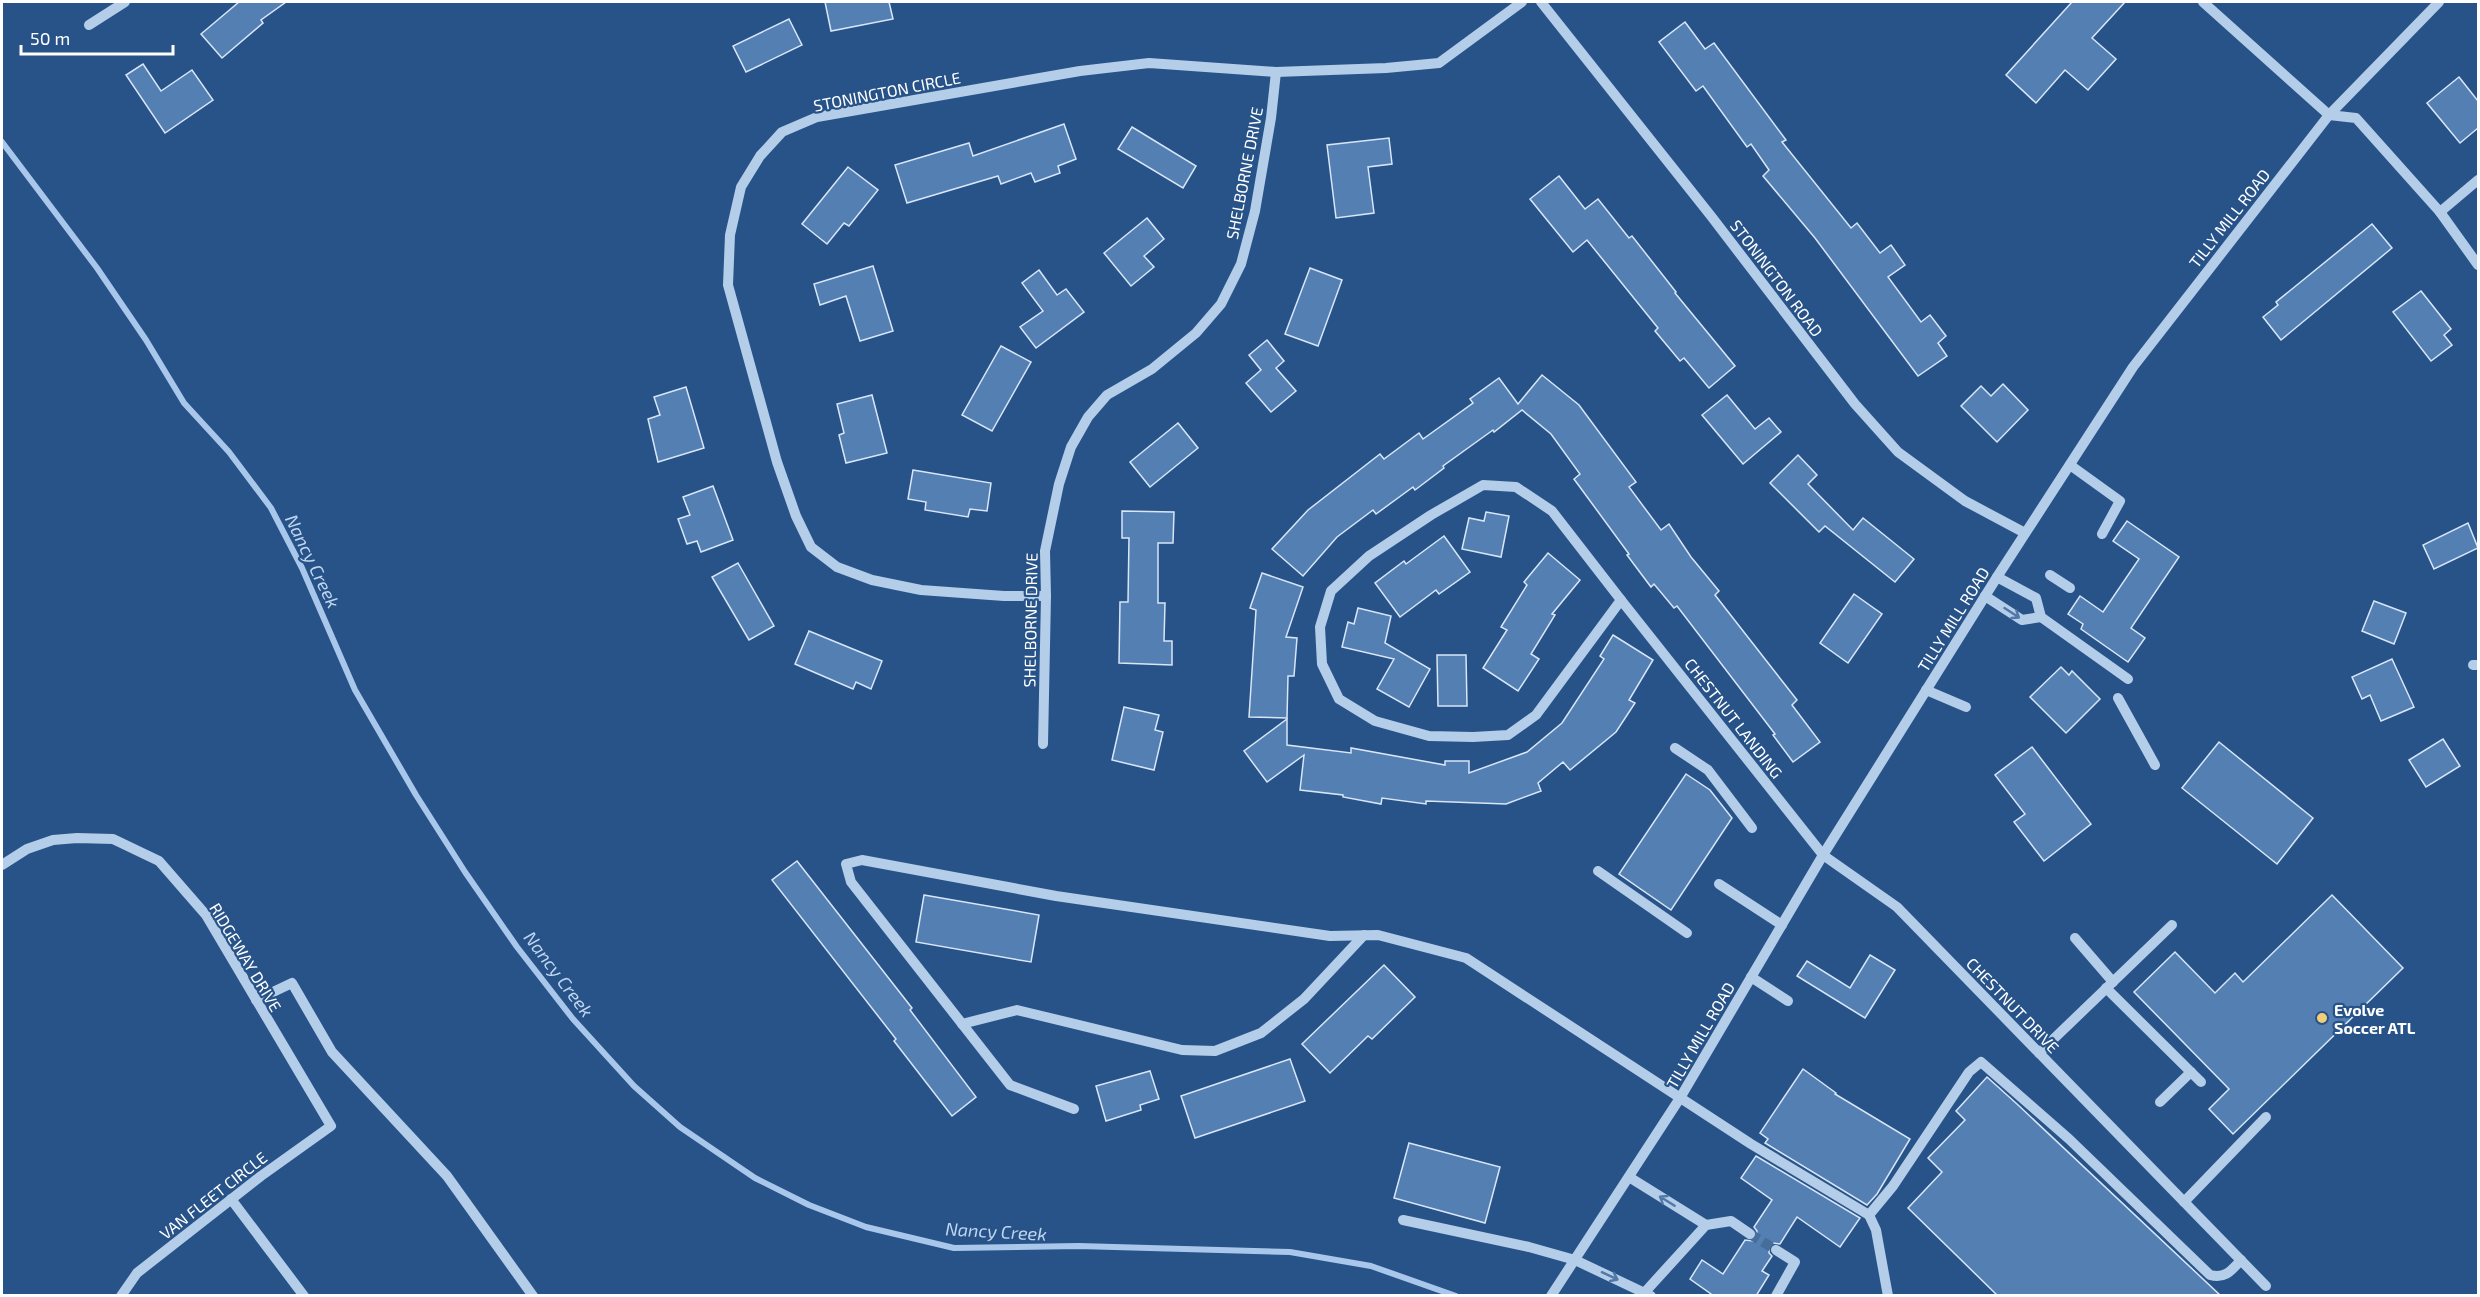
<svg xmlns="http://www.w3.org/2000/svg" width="2480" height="1297" font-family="'Exo 2',sans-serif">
	<rect width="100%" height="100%" fill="#275389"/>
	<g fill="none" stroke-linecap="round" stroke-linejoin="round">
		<path stroke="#a9c7ea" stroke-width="6" d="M2 142 97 268 146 340 184 403 229 452 271 508 302 568 355 690 416 795 465 872 517 947 573 1019 634 1086 680 1127 755 1178 809 1205 866 1227 954 1248 1079 1246 1290 1252 1371 1266 1456 1296"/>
	</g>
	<g fill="#537fb2" stroke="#d8e6f7" stroke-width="1.5">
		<path d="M239 2H286L261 20 263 23 222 58 201 34Z"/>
		<path d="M825 2H889L893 19 831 31Z"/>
		<path d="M2072 2H2125L2092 38 2116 59 2088 90 2065 70 2036 103 2006 75Z"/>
		<path d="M789 19 802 45 746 72 733 46Z"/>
		<path d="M1685 22 1705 49 1714 43 1786 140 1782 142 1851 228 1857 223 1880 253 1891 245 1905 265 1888 277 1921 322 1930 315 1946 336 1938 343 1947 356 1918 376 1815 238 1763 176 1769 170 1751 144 1747 147 1703 86 1696 91 1659 42Z"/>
		<path d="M143 64 161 91 192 70 213 100 165 133 126 75Z"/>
		<path d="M2459 77 2478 101V128L2460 143 2427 103Z"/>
		<path d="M1064 124 1076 159 1058 166 1060 173 1035 182 1031 173 1001 184 998 176 907 203 895 165 969 143 973 156Z"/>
		<path d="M1132 127 1196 166 1183 188 1118 149Z"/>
		<path d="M1389 138 1392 164 1368 167 1374 213 1336 218 1327 145Z"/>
		<path d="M848 167 878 190 849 226 844 223 827 244 802 224Z"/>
		<path d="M1559 176 1585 209 1598 199 1629 238 1632 236 1676 292 1675 293 1735 366 1709 388 1684 358 1680 361 1655 331 1658 328 1587 240 1573 252 1530 199Z"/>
		<path d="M1147 218 1164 239 1144 256 1154 267 1131 286 1104 253Z"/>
		<path d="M2372 224 2392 248 2281 340 2263 317 2278 305 2276 302Z"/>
		<path d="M873 266 893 331 860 341 846 296 820 305 814 284Z"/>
		<path d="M1310 268 1342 280 1318 346 1285 334Z"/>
		<path d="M1039 270 1057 295 1066 289 1084 312 1036 348 1020 327 1043 311 1022 283Z"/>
		<path d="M2421 291 2451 329 2444 335 2452 345 2431 361 2393 312Z"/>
		<path d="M1267 340 1284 361 1276 368 1296 391 1271 412 1246 383 1261 370 1249 355Z"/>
		<path d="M1001 346 1031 362 992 431 962 415Z"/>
		<path d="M1542 375 1579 405 1636 482 1629 487 1661 530 1669 524 1691 557 1719 591 1715 595 1797 700 1792 705 1820 742 1793 762 1773 735 1775 734 1677 606 1674 608 1654 584 1651 587 1627 555 1629 554 1574 479 1580 474 1551 434 1522 410 1494 432 1493 430 1443 466 1444 468 1415 490 1413 487 1376 514 1373 510 1337 537 1303 576 1272 549 1308 510 1380 454 1384 459 1419 433 1423 439 1473 403 1470 399 1499 378 1518 404Z"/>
		<path d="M2003 384 2028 410 1997 442 1961 406 1981 386 1991 396Z"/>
		<path d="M686 387 704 448 658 462 648 419 660 415 654 397Z"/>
		<path d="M872 395 887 453 846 463 839 435 844 433 837 404Z"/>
		<path d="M1727 395 1755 429 1769 418 1781 432 1743 464 1702 415Z"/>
		<path d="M1178 423 1198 448 1150 487 1130 462Z"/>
		<path d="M1798 455 1817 475 1808 484 1853 530 1863 518 1914 559 1895 582 1825 526 1819 532 1770 483Z"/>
		<path d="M913 470 991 483 987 511 970 509 968 517 925 510 926 502 908 499Z"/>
		<path d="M713 486 733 540 701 552 697 541 687 544 678 519 690 515 683 497Z"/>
		<path d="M1122 511 1174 512 1173 543H1158V603H1165L1164 641H1172V665L1119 663 1120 602H1128L1129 538H1122Z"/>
		<path d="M1486 512 1509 516 1501 557 1462 549 1469 518 1484 521Z"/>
		<path d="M2127 521 2179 557 2131 628 2145 638 2128 662 2081 629 2083 624 2068 614 2080 596 2103 612 2139 559 2113 541Z"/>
		<path d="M2468 523 2478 548 2434 569 2423 545Z"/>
		<path d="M1444 536 1470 572 1439 594 1436 590 1400 617 1375 583 1404 561 1406 564Z"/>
		<path d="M1548 553 1580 580 1552 614 1555 615 1531 654 1539 659 1518 691 1483 668 1507 630 1501 627 1527 585 1524 582Z"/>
		<path d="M738 563 774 626 749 640 712 577Z"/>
		<path d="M1262 573 1303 587 1286 637 1297 638 1294 676H1288L1287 718 1249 717 1256 610 1250 608Z"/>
		<path d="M1854 594 1882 614 1848 663 1820 643Z"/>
		<path d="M2374 601 2406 613 2394 644 2362 631Z"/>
		<path d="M1358 608 1391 616 1385 643 1430 669 1409 707 1377 689 1394 659 1342 647 1348 622 1354 624Z"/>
		<path d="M809 631 882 661 871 689 856 682 853 689 795 664Z"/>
		<path d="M1613 635 1653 660 1629 700 1635 703 1616 732 1570 770 1563 762 1538 783 1541 791 1506 804 1426 801V804L1382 798 1381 804 1343 797V795L1300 790 1304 755 1267 782 1244 751 1287 719V745L1351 753V748L1445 765V761H1469V773L1527 752 1562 723 1604 659 1600 656Z"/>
		<path d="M1437 655H1466L1467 706H1438Z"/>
		<path d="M2392 659 2414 707 2381 721 2370 695 2362 699 2352 677Z"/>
		<path d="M2061 667 2069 675 2072 671 2100 699 2066 733 2030 697Z"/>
		<path d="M1124 707 1159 715 1155 730 1163 732 1154 770 1112 760Z"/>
		<path d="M2443 739 2460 766 2426 787 2409 760Z"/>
		<path d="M2219 742 2313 818 2277 864 2182 788Z"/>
		<path d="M2032 747 2091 824 2044 861 2014 822 2025 814 1995 775Z"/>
		<path d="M1686 774 1710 790 1732 818 1671 910 1619 874Z"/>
		<path d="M797 861 912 1008 910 1010 976 1097 952 1116 894 1041 896 1039 772 880Z"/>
		<path d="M924 895 1039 915 1031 962 916 942Z"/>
		<path d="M2332 895 2403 968 2233 1134 2209 1109 2229 1089 2134 992 2175 952 2215 993 2235 973 2243 982Z"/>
		<path d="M1870 955 1895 970 1865 1018 1797 976 1807 961 1850 988Z"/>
		<path d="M1384 965 1415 997 1372 1039 1368 1036 1330 1073 1302 1044Z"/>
		<path d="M1290 1059 1305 1101 1195 1138 1181 1096Z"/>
		<path d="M1803 1069 1836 1093 1835 1094 1910 1139 1877 1194 1867 1205 1765 1143 1768 1139 1760 1133Z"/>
		<path d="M1150 1071 1159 1099 1140 1105 1141 1110 1106 1121 1096 1086Z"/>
		<path d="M1987 1077 2017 1104 2221 1296H1998L1908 1208 1942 1172 1928 1158 1965 1120 1956 1111Z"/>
		<path d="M1409 1143 1500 1167 1485 1223 1394 1198Z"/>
		<path d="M1756 1156 1860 1218 1840 1247 1797 1217 1780 1244 1773 1243 1769 1247V1253L1772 1256 1762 1271 1769 1275 1756 1296H1714L1690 1279 1702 1260 1723 1274 1745 1240 1753 1241 1756 1238 1757 1231 1754 1227 1772 1200 1741 1178Z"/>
	</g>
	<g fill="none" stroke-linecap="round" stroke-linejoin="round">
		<path stroke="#476d9b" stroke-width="10" stroke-dasharray="10 5" stroke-linecap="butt" d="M1750 1234 1776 1250"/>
		<g stroke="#b4cde9" stroke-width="10">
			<path d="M1541 2 1711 216 1855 404 1898 452 1965 501 2025 533"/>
			<path d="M2203 2 2329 115 2356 118 2440 212 2478 265"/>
			<path d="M89 25 125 2"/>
			<path d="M2440 212 2478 180"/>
			<path d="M2070 465 2120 501 2102 534"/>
			<path d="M1483 485 1516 487 1552 511 1621 600 1536 715 1508 735 1473 737 1429 736 1375 721 1339 699 1322 664 1320 627 1331 591 1369 556 1431 515Z"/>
			<path d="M2050 575 2070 588"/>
			<path d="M1997 577 2036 598 2041 617 2128 679"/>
			<path d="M1046 596H1004L921 590 872 580 837 567 811 547 796 516 777 462 728 285 730 235 741 187 760 156 782 132 817 117 1080 71 1149 63 1276 72 1386 68 1439 63 1522 2"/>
			<path d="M1985 596 2022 620 2041 617"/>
			<path d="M1621 600 1823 855 1897 907 2266 1286"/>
			<path d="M2473 665H2478"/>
			<path d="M1926 690 1966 707"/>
			<path d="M2118 698 2155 765"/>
			<path d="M1043 744 1046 596 1045 551 1059 484 1071 447 1088 417 1107 395 1152 369 1196 333 1221 304 1241 264 1255 211 1271 118 1276 72"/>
			<path d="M1675 748 1708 770 1752 828"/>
			<path d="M2 865 27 849 53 840 77 838 113 839 159 861 206 915 331 1126 261 1176 137 1273 121 1296"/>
			<path d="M1598 871 1687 933"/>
			<path d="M1719 884 1782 925"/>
			<path d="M2075 938 2113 982"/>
			<path d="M1751 977 1788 1001"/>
			<path d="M2106 988 2201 1082"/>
			<path d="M256 1000 292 983 332 1052 447 1176 533 1296"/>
			<path d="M962 1024 1017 1010 1182 1050 1215 1051 1261 1033 1304 999 1364 935"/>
			<path d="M2039 1053 2172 925"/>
			<path d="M2160 1102 2191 1072"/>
			<path d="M1074 1109 1010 1085 851 882 846 864 862 860 1056 896 1330 936 1378 935 1466 958 1751 1144 1869 1215 1876 1230 1888 1296"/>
			<path d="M1629 1177 1706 1225"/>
			<path d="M231 1199 304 1296"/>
			<path d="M2184 1202 2266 1117"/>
			<path d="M1869 1215 1893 1186 1969 1072 1981 1062 2069 1139 2210 1275C2225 1279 2231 1271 2241 1260"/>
			<path d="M1403 1220 1529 1247 1575 1260 1651 1296"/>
			<path d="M1645 1292 1706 1225 1731 1221 1750 1234"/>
			<path d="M1551 1296 1680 1098 1823 855 1997 577 2133 367 2329 115 2439 2"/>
			<path d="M1776 1296 1795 1262 1776 1250"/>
		</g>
	</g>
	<defs><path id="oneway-shaft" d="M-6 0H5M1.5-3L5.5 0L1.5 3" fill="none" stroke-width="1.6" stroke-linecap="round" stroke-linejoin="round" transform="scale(1.5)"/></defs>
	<g stroke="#5178a6">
		<use href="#oneway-shaft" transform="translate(2012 613) rotate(33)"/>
		<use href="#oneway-shaft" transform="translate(1667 1201) rotate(-148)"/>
		<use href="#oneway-shaft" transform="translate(1610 1276) rotate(25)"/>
	</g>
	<circle fill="#f2ce79" stroke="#275389" stroke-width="2" cx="2322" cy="1018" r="6"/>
	<g text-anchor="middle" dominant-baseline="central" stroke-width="4.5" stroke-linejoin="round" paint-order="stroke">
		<g font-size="16" fill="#fff" stroke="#275389">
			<text transform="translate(887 91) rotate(-11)">STONINGTON CIRCLE</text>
			<text transform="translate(1244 173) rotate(-79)">SHELBORNE DRIVE</text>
			<text transform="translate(2229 218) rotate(-52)">TILLY MILL ROAD</text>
			<text transform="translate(1777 278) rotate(53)">STONINGTON ROAD</text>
			<text transform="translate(1953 619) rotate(-58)">TILLY MILL ROAD</text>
			<text transform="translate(1030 620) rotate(-89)">SHELBORNE DRIVE</text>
			<text transform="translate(1734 718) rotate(52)">CHESTNUT LANDING</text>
			<text transform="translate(246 957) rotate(59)">RIDGEWAY DRIVE</text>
			<text transform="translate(2013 1005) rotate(46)">CHESTNUT DRIVE</text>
			<text transform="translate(1700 1035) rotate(-60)">TILLY MILL ROAD</text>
			<text transform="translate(213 1195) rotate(-38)">VAN FLEET CIRCLE</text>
		</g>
		<g font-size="16" font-weight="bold" fill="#fff" stroke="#275389" text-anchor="start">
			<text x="2334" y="1009">Evolve<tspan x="2334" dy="18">Soccer ATL</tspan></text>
		</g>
		<g font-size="18" font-style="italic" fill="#c0d6f0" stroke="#275389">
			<text transform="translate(313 561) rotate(64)">Nancy Creek</text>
			<text transform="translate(559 974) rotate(53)">Nancy Creek</text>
			<text transform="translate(996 1231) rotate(3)">Nancy Creek</text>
		</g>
	</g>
	<rect width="2480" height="1297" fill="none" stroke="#ffffff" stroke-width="6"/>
	<path d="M21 45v9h152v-9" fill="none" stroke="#ffffff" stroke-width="3"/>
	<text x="30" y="45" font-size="18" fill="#ffffff" stroke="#275389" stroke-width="4.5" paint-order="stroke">50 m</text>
</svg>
